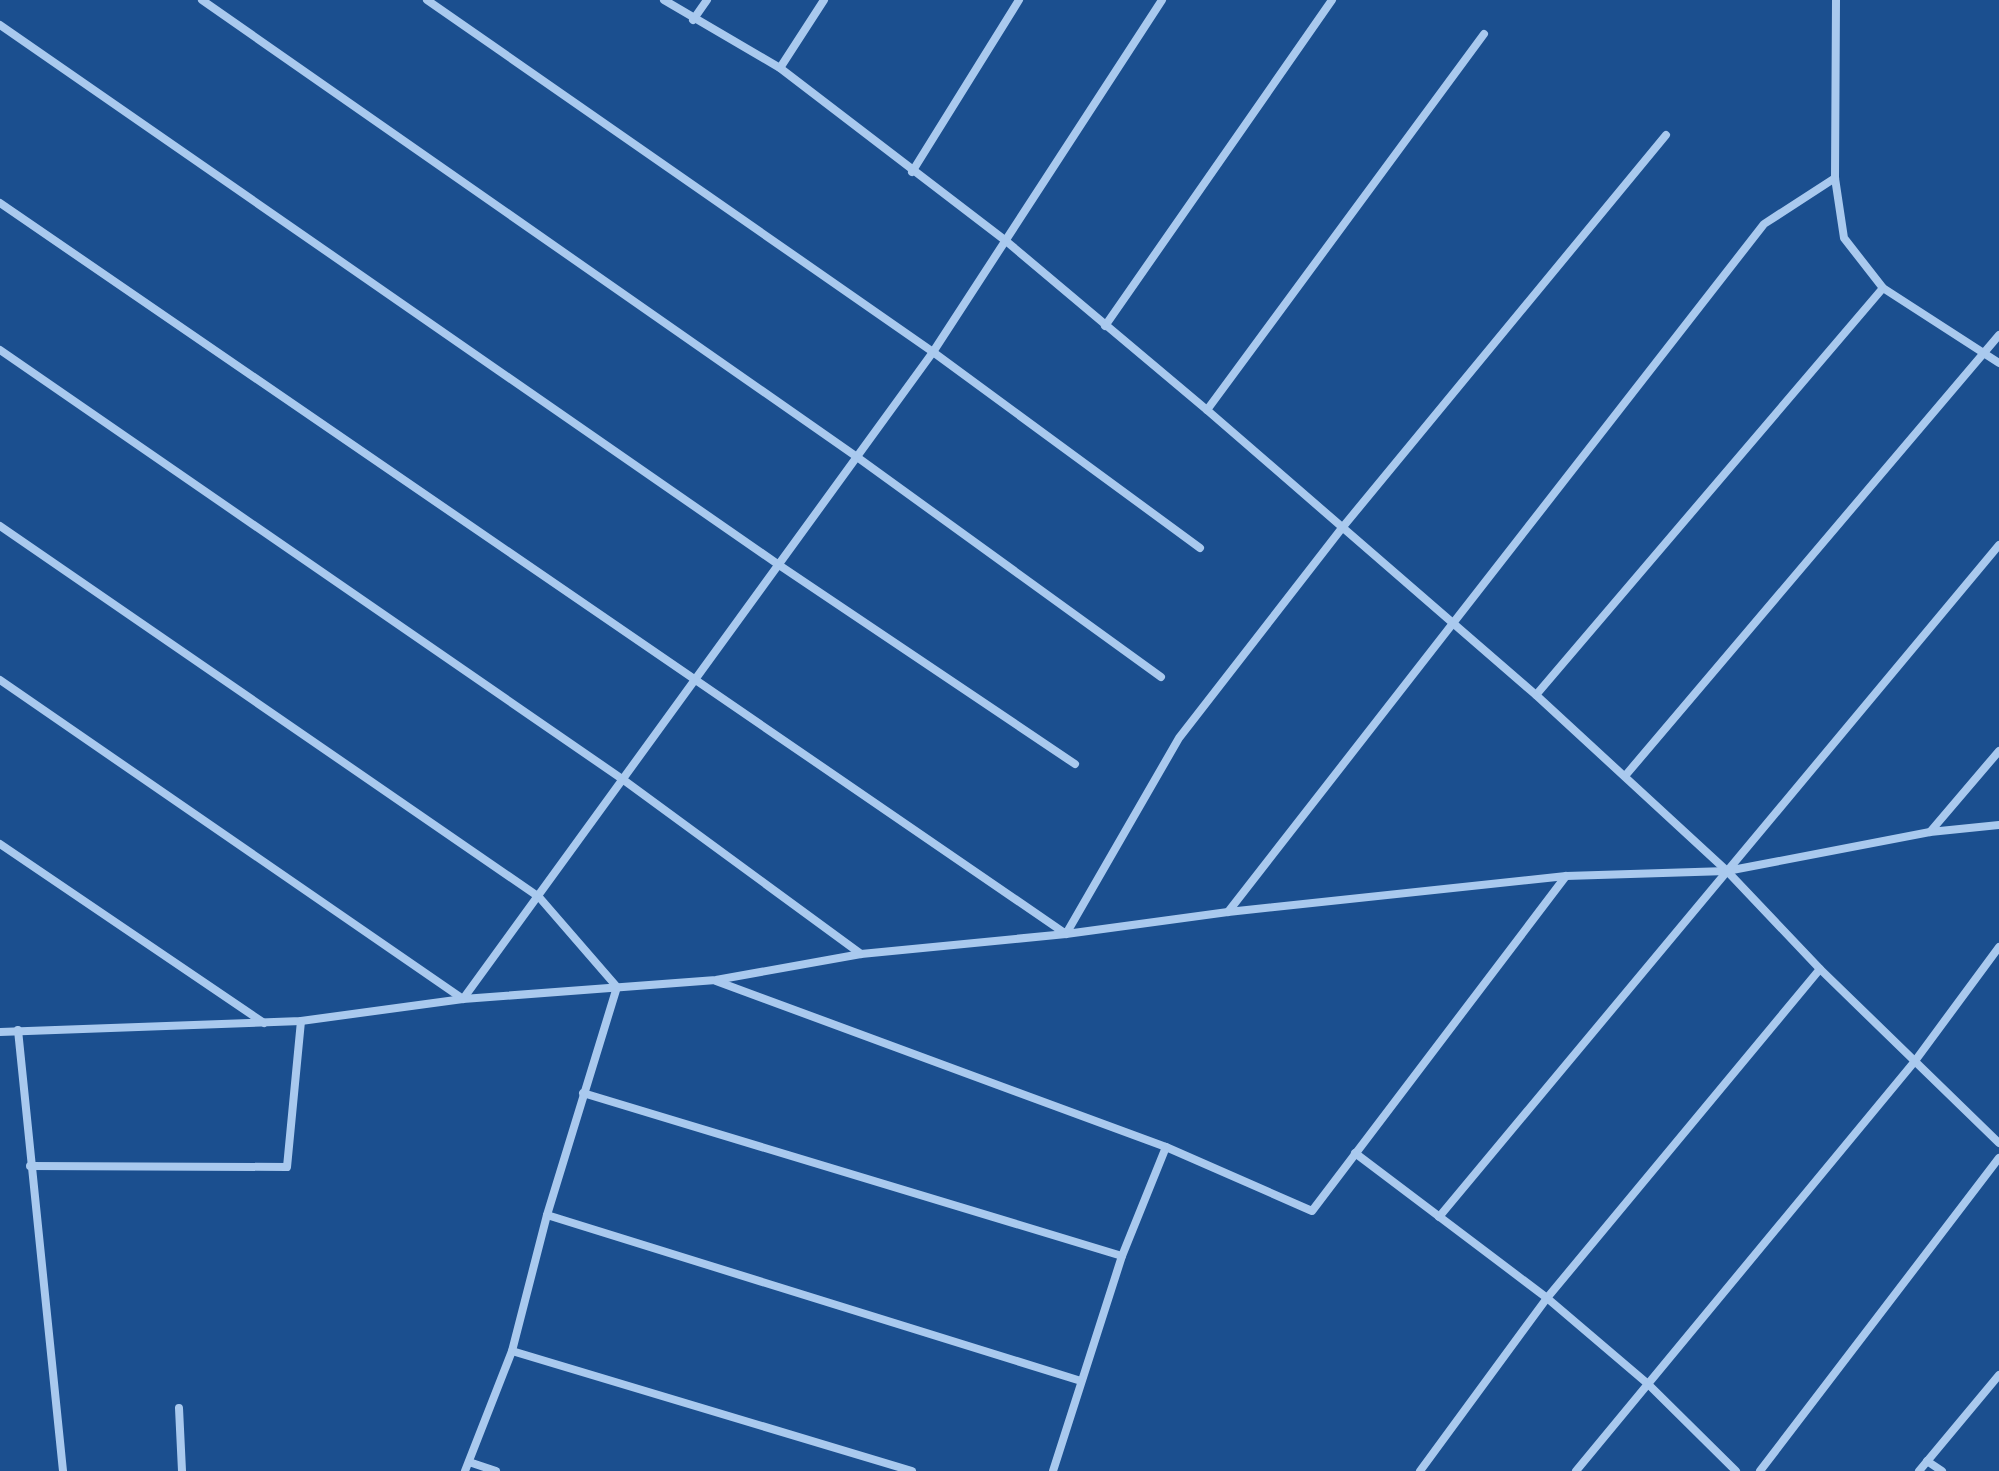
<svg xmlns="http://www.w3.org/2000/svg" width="1999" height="1471" font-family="'Source Sans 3',sans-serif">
	<rect width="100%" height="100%" fill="#1b4f8f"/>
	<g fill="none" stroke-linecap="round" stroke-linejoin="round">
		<g stroke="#a9c9ee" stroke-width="8">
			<path d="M202 0 857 457 1161 677"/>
			<path d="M427 0 933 352 1200 548"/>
			<path d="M664 0 780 68 1006 241 1207 410 1536 695 1727 871 1820 969 1999 1143"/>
			<path d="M1836 0 1835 178 1844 238 1883 288 1999 363"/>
			<path d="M693 20 707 0"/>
			<path d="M0 25 779 565 1075 764"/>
			<path d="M780 68 824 0"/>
			<path d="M912 172 1019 0"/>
			<path d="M0 203 1066 934 1179 738 1342 528 1666 135"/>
			<path d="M1105 326 1332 0"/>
			<path d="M0 350 625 781 861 954"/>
			<path d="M1207 410 1484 34"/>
			<path d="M0 526 539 897 617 987 547 1215 512 1351 465 1471"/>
			<path d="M0 680 463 999 933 352 1162 0"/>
			<path d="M1536 695 1883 288"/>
			<path d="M1625 776 1999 335"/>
			<path d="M1930 832 1999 751"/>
			<path d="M0 844 264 1023"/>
			<path d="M1228 912 1764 224 1835 178"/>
			<path d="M716 981 1166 1147 1312 1211 1566 876"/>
			<path d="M18 1030 63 1471"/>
			<path d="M0 1032 301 1021 463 999 716 980 861 954 1066 934 1228 912 1566 876 1727 871 1930 832 1999 825"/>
			<path d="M583 1093 1122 1256"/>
			<path d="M1355 1153 1547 1298 1648 1384 1736 1471"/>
			<path d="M30 1166 287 1167 301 1021"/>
			<path d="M547 1215 1081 1381"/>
			<path d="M1439 1217 1999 545"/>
			<path d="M512 1351 912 1471"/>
			<path d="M179 1408 182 1471"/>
			<path d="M1927 1461 1942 1471"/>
			<path d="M469 1462 496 1471"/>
			<path d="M1053 1471 1122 1256 1166 1147"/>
			<path d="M1420 1471 1547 1298 1820 969"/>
			<path d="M1576 1471 1915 1061 1999 947"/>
			<path d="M1760 1471 1999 1158"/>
			<path d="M1919 1471 1999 1375"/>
		</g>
	</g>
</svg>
